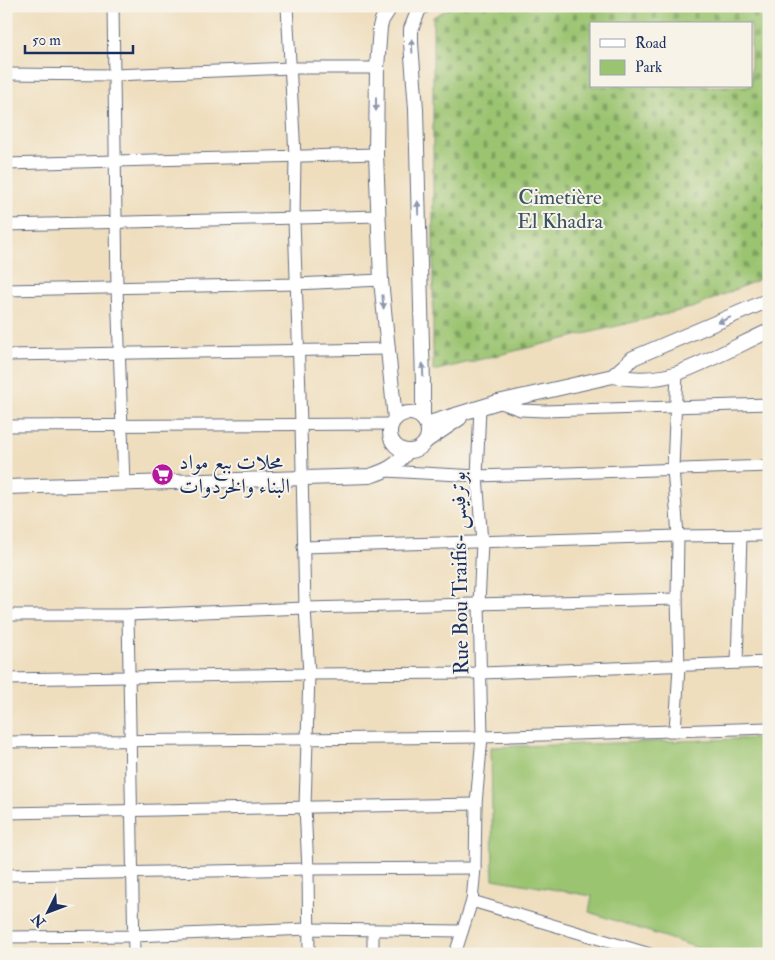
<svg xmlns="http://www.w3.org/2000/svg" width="775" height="960" font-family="'IM FELL Double Pica',Amiri,serif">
	<defs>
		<pattern id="cemetery-stones" width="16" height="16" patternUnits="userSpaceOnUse" patternTransform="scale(1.25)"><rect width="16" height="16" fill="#9bc471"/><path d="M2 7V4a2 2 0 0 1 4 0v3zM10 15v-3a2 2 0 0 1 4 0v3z" fill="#7ea060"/></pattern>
	</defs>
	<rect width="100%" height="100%" fill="#f7f3e8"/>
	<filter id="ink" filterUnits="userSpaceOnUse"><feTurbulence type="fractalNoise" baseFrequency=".02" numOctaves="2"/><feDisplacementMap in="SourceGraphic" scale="10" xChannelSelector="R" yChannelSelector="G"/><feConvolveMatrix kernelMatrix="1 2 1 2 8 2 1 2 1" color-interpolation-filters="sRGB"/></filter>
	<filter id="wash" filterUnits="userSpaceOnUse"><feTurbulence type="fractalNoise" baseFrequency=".0096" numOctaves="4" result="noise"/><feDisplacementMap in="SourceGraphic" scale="20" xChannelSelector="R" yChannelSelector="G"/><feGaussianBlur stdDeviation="1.12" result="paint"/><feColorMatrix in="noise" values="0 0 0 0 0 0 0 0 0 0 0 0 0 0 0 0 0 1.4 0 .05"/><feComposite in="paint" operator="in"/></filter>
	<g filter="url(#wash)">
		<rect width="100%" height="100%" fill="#efdebe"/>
		<path fill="url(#cemetery-stones)" stroke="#5b7a68" fill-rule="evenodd" d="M454 6H769V275L695 307 433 371V17ZM591 24H751V86H591Z"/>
		<path fill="#9bc471" stroke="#5b7a68" d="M769 738V954H716L589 912 592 896 493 879 491 747Z"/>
	</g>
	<g filter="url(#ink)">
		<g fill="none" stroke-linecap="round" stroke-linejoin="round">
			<defs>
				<g id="minor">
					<path d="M113 6 117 288 124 484"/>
					<path d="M287 6 295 156 294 219 301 424 305 608 309 674 305 807 308 869 309 954"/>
					<path d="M6 74 114 75 291 68H377"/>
					<path d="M6 164 376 154"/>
					<path d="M6 225 379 216"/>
					<path d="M6 290 296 284 381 280"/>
					<path d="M6 355 387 349"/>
					<path d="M498 402 521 410 544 411 769 404"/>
					<path d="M6 426 392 424"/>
					<path d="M386 471 477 476 769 466"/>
					<path d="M303 547 678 536 769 535"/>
					<path d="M6 615H128L305 608 677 599"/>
					<path d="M128 615 134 954"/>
					<path d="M737 663 741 536"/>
					<path d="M6 679 309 674 481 673 769 662"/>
					<path d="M675 731 679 667 677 599 678 536 673 468 677 373"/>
					<path d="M6 742 482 737 769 728"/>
					<path d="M6 813 476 804"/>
					<path d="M6 875 308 869 475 868"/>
					<path d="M472 901 650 954"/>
					<path d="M373 931V954"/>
					<path d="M6 937 134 936 308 929 462 931"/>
					<path d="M455 954 472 901 475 868 476 804 482 737 479 604 482 543 477 476 480 408"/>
				</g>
				<g id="tertiary">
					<path d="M391 6 382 20 380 27 377 68 376 154 381 280 395 419"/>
					<path d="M613 376 633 358 769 300"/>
					<circle cx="409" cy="432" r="19"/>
					<path d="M423 419V385L416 109 411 43V29L419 9 424 6"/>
					<path d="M426 424 498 402 613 376C634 380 657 380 678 373 709 361 739 345 769 331"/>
					<path d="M426 441 460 418"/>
					<path d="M6 487 370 476C388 470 396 466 408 451"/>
				</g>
			</defs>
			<use href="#minor" stroke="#656c80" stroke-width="13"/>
			<use href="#tertiary" stroke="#656c80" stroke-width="16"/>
			<use href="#minor" stroke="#fff" stroke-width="11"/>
			<use href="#tertiary" stroke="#fff" stroke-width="14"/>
		</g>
		<defs><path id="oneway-solid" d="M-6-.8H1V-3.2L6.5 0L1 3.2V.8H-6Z" transform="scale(1.25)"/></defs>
		<g fill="#8d97ae">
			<use href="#oneway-solid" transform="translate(412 46) rotate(-93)"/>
			<use href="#oneway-solid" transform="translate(376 104) rotate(90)"/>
			<use href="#oneway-solid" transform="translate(418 208) rotate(-92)"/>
			<use href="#oneway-solid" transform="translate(383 302) rotate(85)"/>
			<use href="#oneway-solid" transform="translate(724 320) rotate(157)"/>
			<use href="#oneway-solid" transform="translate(423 370) rotate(-92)"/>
		</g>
	</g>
	<defs>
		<symbol id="supermarket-disc" viewBox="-11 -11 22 22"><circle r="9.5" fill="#b5179e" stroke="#f7f3e8"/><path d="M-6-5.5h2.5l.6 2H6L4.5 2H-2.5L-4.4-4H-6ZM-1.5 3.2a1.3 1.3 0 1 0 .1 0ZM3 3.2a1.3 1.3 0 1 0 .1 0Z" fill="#fff"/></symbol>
	</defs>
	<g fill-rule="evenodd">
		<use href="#supermarket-disc" x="150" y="462" width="25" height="25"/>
	</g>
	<g text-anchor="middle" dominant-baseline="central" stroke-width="4" stroke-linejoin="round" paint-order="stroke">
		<g font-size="21" fill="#3b5463" stroke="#f7f3e8">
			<text x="560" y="197">Cimetière<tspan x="560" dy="24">El Khadra</tspan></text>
		</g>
		<g font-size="21" fill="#1b2f5e" stroke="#f7f3e8" text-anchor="start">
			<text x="179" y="462">محلات ببع مواد<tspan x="179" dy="24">البناء والخردوات</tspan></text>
		</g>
		<g font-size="21" fill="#1b2f5e" stroke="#f7f3e8">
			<text transform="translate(460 573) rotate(-91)">Rue Bou Traifis- بوترفيس</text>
		</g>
	</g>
	<rect width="775" height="960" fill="none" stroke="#f7f3e8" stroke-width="25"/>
	<rect x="590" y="22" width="162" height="65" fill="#f7f3e8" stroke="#9fa5b1"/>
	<rect x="600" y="39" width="25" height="8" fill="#ffffff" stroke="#9fa5b1"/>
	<text x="635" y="48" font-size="15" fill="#1b2f5e">Road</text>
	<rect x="600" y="60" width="25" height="15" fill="#9bc471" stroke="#9fa5b1"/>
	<text x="635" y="72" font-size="15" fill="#1b2f5e">Park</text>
	<g transform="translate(48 912) rotate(228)" stroke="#f7f3e8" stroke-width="4" paint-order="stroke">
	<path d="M0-4L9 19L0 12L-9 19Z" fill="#1b2f5e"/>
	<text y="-8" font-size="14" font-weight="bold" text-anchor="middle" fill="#1b2f5e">N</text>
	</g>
	<path d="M25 45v8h108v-8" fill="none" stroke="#1b2f5e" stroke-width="2.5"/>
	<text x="32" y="45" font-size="15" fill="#1b2f5e" stroke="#f7f3e8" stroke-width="4" paint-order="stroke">50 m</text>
</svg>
